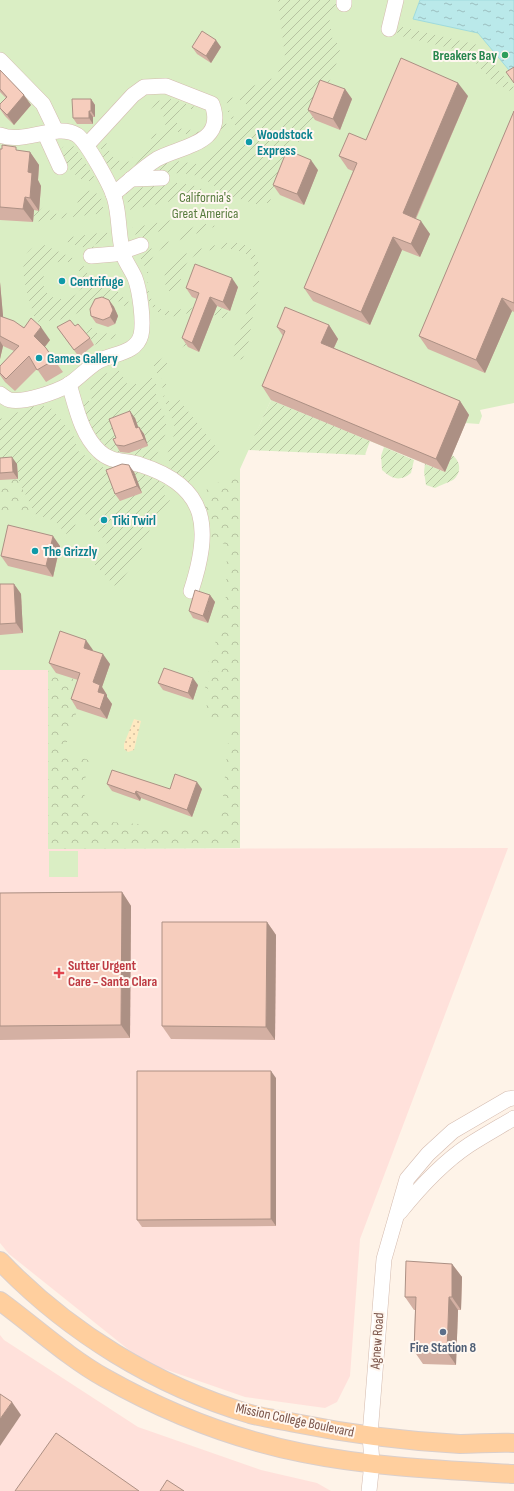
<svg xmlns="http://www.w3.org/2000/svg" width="514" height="1491" font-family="'Sofia Sans Condensed',sans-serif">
	<defs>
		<pattern id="forest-crowns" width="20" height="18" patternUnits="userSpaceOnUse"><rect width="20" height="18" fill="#daeec4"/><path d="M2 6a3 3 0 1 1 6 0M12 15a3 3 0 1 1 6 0" fill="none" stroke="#b6c3a1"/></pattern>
		<pattern id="sand-dots" width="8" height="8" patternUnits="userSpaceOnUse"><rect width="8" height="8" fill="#ffe9c1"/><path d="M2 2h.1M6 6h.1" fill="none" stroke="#d3bf9f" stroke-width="1.8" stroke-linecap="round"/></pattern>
		<pattern id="garden-furrows" width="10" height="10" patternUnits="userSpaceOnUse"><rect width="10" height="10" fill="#daeec4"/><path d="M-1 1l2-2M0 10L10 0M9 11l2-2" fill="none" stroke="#b6c3a1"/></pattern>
		<pattern id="water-ripples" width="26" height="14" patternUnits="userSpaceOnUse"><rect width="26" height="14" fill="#bae9ea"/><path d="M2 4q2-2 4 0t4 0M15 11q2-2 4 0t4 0" fill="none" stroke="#9cbfc0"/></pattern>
	</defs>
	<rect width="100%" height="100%" fill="#fef3e8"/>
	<g fill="#ffe1db">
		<path d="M0 670H48V849L508 848 360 1239 350 1376 337 1402 325 1408 245 1397 144 1362 9 1254 0 1243Z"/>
		<path d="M0 1335 4 1340 138 1427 261 1470 317 1483 331 1491H0Z"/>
	</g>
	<g fill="#daeec4">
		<path d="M0 0H514V403L480 410 482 416 479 424 465 423 445 472 271 400 240 469V848L48 849V670H0Z"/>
		<rect x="49" y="851" width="29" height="26"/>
	</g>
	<g fill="url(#forest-crowns)">
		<path d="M240 469V848L48 849V670L86 683 64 751 91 761 84 782 71 769 66 773 82 790 97 821 220 830 230 721 204 715 211 690 205 688 226 596 227 545 210 538V532L198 495Z"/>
		<path d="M18 479 35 514 5 511 0 526V480Z"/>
	</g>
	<path fill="url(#sand-dots)" d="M134 719 141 721 134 750 128 752 124 749V744Z"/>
	<g fill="url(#garden-furrows)" fill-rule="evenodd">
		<path d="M278 0H336V5L329 16 333 43H339L340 54 305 144 291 139 269 204 262 200 259 205 224 194 211 183 194 175 181 173 161 174 155 170 171 157 177 159 176 161 204 165 238 130C232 120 215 96 240 97L242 90 276 77 285 57ZM235 99 244 101 247 106V112L240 118 234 117 229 113 230 103Z"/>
		<path d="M398 26 478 45 510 84 513 83 514 93 493 82 466 52 397 35Z"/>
		<path d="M172 99 195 107V110L187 108 180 110 176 120C179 132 191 134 198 124L201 125 196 137 171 130 165 144 158 146 126 172 116 168 107 170 100 145 105 138C109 154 114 165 133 161L132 158 142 156 141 150 150 148V145H152L151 135 165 132 166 128 162 109 150 111 157 101Z"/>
		<path d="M224 119 229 129 216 143Z"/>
		<path d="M68 144 75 147 96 180C79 185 69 168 60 155L62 148Z"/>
		<path d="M177 183C186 184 204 185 206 195L202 198 177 200 129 210 126 191 158 184Z"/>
		<path d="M92 190 101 197 104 213 33 222 34 210 39 211 45 206C52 216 67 218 75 207 79 203 78 197 82 193Z"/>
		<path d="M172 220 173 222 160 231 139 239 138 235 133 234 132 228Z"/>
		<path d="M200 223 216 226C200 233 169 242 157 252 146 261 145 288 152 300 159 315 182 314 191 302L193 306 190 312C175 320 153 317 148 298 146 290 148 281 147 273 146 266 141 262 140 255L143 252 170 241Z"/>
		<path d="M107 232 108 238 94 245 92 250 69 243 64 240V238Z"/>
		<path d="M227 243C273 238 258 294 252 320 250 332 249 349 242 359L238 360 234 358 233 351C241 327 257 292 254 267 250 241 201 246 188 261 182 269 181 281 178 290L175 293 167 290C164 282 163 271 169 264 178 253 214 245 227 243Z"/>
		<path d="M44 245 75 259 72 264C62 258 52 263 45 271 31 317 107 300 75 265L81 268 83 265 89 276 108 283 130 303 126 307 114 298 110 305 96 312 91 306 66 319 36 322C30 300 7 247 44 245Z"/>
		<path d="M201 301 228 311 225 319 203 311Z"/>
		<path d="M90 326 99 335 114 332 117 337 94 345 83 331Z"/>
		<path d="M190 329 195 331 188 347 184 346 164 360 169 366 162 371 161 379 154 369V364L184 343Z"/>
		<path d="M114 370 120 371 127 384H140L145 376 151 377 156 384V397L165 417 167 430 153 464C144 462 119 459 111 455 100 448 82 414 83 401H92L90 391 94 379ZM118 446H148L122 456Z"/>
		<path d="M163 380 167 385 163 389 165 392 163 394 170 402 177 397 220 452 187 483 173 474 167 455 175 432 174 424 162 393Z"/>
		<path d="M271 400 370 441 365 455 248 450Z"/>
		<path d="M37 405 50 407 73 434 78 451 142 493 134 472 150 471 157 480 165 484 162 493 170 500 154 520 136 561 116 587 94 564 107 544 86 514 73 521 77 527 66 534 55 521 35 514 18 479 17 464 0 466V419Z"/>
		<path d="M384 447 414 460 411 473C400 482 392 479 382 470L381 456Z"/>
		<path d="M452 455C461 461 462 473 453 480 448 483 440 485 435 488L426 485 424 472 425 464 445 472Z"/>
	</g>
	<path fill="url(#water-ripples)" stroke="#9fdbdd" d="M420 0H514V76L478 33 413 19Z"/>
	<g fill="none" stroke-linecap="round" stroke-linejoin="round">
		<defs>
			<g id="minor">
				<path d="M344 0V4"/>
				<path d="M389 29 396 0"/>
				<path d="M0 60 43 104 56 131"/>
				<path d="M45 134 60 167"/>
				<path d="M0 135C24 145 57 122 77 135 87 142 112 187 115 200 120 218 118 239 124 257 127 264 132 271 135 278 140 291 144 322 141 335 136 354 113 353 99 361 88 367 79 378 68 385 56 392 24 403 10 400 6 399 3 396 0 394"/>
				<path d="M87 145 133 95 144 87 166 86 212 104C227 144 180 146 157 159 141 169 128 183 113 194"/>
				<path d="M131 179 162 178"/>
				<path d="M91 256 115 254 141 245"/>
				<path d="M69 384C76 407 81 434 99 451 111 463 126 460 141 465 210 487 211 530 191 591"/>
				<path d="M400 1212C420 1187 442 1163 469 1145 483 1136 499 1127 514 1118"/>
				<path d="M369 1491 372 1463 370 1435 384 1259 407 1179 428 1154 453 1131 508 1099 514 1098"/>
			</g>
			<g id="major">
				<path d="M0 1261C68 1332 156 1386 250 1414 265 1418 280 1420 295 1423 349 1434 405 1441 460 1444 478 1444 496 1442 514 1443"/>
				<path d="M0 1301C34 1326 69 1358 105 1378 167 1413 233 1439 303 1453 372 1467 444 1470 514 1474"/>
			</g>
		</defs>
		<use href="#minor" stroke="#d4bbaf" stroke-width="16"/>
		<use href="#major" stroke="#dacfcc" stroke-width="20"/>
		<use href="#minor" stroke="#fff" stroke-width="15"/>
		<use href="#major" stroke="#ffcf9e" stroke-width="18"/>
	</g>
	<g fill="#d4b0a3">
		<path d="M192 47H221L211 63 197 54Z"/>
		<path d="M0 70 31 105 14 125 5 116 0 109V104L6 98 0 92Z"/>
		<path d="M345 89 352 99 340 130 315 120 308 110Z"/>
		<path d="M468 96 416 219 430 234 420 257 402 250 370 325 313 301 304 288 353 171 348 169 339 156 366 140Z"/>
		<path d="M91 99 95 105V117H93V124H77L73 118Z"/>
		<path d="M514 111V312L512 311 485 373 428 349 419 336Z"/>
		<path d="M0 149 30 152 39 165 38 180 41 186 39 211 34 210 33 222 0 220Z"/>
		<path d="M318 170 304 205 280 195 273 185Z"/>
		<path d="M0 282 3 317 50 340 45 347 63 372 46 382 37 369 15 391 5 382 0 375V366L14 351 3 346 0 359Z"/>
		<path d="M238 287 230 311 217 306 199 352 188 347 182 338 197 299 192 297 186 288Z"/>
		<path d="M109 300 114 307 118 316 115 324 108 327 96 323 91 316Z"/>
		<path d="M329 325 338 339 334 348 460 401 469 415 445 472 271 400 262 386 283 336 277 327Z"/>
		<path d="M75 326 90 338 94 345 79 357 57 327Z"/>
		<path d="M135 418 138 427H139L144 434 148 446 129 453 120 452 116 445V438Z"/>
		<path d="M0 458 17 464 18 479 0 480Z"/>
		<path d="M134 472 142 493 120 501 115 494Z"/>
		<path d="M60 546 53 577 8 566 1 556Z"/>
		<path d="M0 584H14L21 594 23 633 0 635Z"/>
		<path d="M210 595 215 602 208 623 193 618 189 611Z"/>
		<path d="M93 650V651L110 664 102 687 107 695V697L112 704 107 719 77 709 71 699 78 680 56 673 49 663Z"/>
		<path d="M158 683 198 685 193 700 163 690Z"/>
		<path d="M107 784 170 789H202L192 817 141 798 140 801 112 791Z"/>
		<path d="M122 892 131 906 130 1038 0 1040V893Z"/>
		<path d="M267 922 276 935 275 1040 171 1039 162 1026Z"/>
		<path d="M276 1078V1226L142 1227 137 1220Z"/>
		<path d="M452 1264 462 1277 461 1310H458L456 1365 423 1364 414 1351 415 1310H414L405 1297Z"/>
	</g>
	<g fill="#ac9084">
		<path d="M216 40 221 47 211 63 206 56Z"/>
		<path d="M458 83 468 96 412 226 403 213Z"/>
		<path d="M345 89 352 99 340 130 333 119Z"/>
		<path d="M24 95 31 105 14 125 7 115Z"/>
		<path d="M91 99 95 105V117L91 111Z"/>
		<path d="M89 111 93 117V124L89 118Z"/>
		<path d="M30 152 39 165 38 180 41 186 39 211 30 198 28 172Z"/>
		<path d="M311 160 318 170 304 205 297 194Z"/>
		<path d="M25 197 34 210 33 222 23 209Z"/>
		<path d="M421 221 430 234 420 257 411 244Z"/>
		<path d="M393 237 402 250 370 325 361 312Z"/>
		<path d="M232 278 238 287 230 311 223 302Z"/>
		<path d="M0 282 4 327 0 321Z"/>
		<path d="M210 297 217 306 199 352 192 343Z"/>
		<path d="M502 298 512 311 485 373 476 360Z"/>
		<path d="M109 300 114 307 118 316 115 324 110 317Z"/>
		<path d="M329 325 338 339 330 356 321 343Z"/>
		<path d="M41 327 50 340 43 349 34 336Z"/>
		<path d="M0 341 3 346 0 359Z"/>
		<path d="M460 401 469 415 445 472 436 459Z"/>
		<path d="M130 411 135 418 141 435 136 428Z"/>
		<path d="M139 427 144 434 148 446 144 439Z"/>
		<path d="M12 457 17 464 18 479 13 472Z"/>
		<path d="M129 465 134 472 142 493 137 486Z"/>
		<path d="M53 536 60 546 53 577 46 566Z"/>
		<path d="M14 584 21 594 23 633 16 623Z"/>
		<path d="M210 595 215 602 208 623 203 616Z"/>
		<path d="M86 640 93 650 90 657 84 648Z"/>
		<path d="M103 654 110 664 102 687 107 695V697L112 704 107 719 100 709 98 692 93 682Z"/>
		<path d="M193 678 198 685 193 700 188 693Z"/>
		<path d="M197 782 202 789 192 817 187 810Z"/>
		<path d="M136 791 141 798 140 801 135 794Z"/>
		<path d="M122 892 131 906 130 1038 121 1025Z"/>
		<path d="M267 922 276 935 275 1040 266 1027Z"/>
		<path d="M271 1071 276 1078V1226L271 1219Z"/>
		<path d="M452 1264 462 1277 461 1310 452 1297Z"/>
		<path d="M449 1297 458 1310 456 1365 447 1352Z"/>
		<path d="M12 1402 21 1415 0 1446V1419Z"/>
	</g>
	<g fill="#f6cdbd" stroke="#ac9084">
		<path d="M202 31 216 40 206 56 192 47Z"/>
		<path d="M401 58 458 83 403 213 421 221 411 244 393 237 361 312 304 288 357 163 339 156 349 133 366 140Z"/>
		<path d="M514 67V83L506 72Z"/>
		<path d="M0 70 24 95 7 115 0 108V104L7 97 0 89Z"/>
		<path d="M320 80 345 89 333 119 308 110Z"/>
		<path d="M72 99H91V111H89V118H73Z"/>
		<path d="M514 111V303L502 298 476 360 419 336Z"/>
		<path d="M2 145 16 147V150L30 152 28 172 32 173 30 198 25 197 23 209 0 207V149H2Z"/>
		<path d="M287 150 311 160 297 194 273 185Z"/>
		<path d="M195 264 232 278 223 302 210 297 192 343 182 338 199 293 186 288Z"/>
		<path d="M102 297 109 300 113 310 110 317 103 320 91 316 90 309 95 299Z"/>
		<path d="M285 307 329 325 321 343 460 401 436 459 262 386 285 331 277 327Z"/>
		<path d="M0 316 14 321 24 328 31 318 41 327 34 336 46 348 54 360 37 370 29 356 6 379 0 373V366L19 346 0 336Z"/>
		<path d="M70 320 75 326 78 324 90 338 74 350 57 327Z"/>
		<path d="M130 411 136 428 139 427 144 439 124 446 116 445 113 439 116 438 109 419Z"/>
		<path d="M12 457 13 472 0 473V458Z"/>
		<path d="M122 464 129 465 137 486 115 494 106 470Z"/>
		<path d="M8 525 53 536 46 566 1 556Z"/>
		<path d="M0 584H14L16 623 0 624Z"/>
		<path d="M195 590 210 595 203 616 189 611Z"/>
		<path d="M60 631 86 640 84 648 103 654 93 682 100 685 98 692 105 694 100 709 71 699 80 673 49 663Z"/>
		<path d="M164 668 193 678 188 693 158 683Z"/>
		<path d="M112 770 170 789 175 774 197 782 187 810 136 791 135 794 107 784Z"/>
		<path d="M122 892 121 1025 0 1026V893Z"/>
		<path d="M162 922H267L266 1027 162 1026Z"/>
		<path d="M137 1071H271V1219L137 1220Z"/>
		<path d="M406 1261 452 1264V1297H449L447 1352 414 1351 416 1297H405Z"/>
		<path d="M0 1394 12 1402 0 1419Z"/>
		<path d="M56 1433 139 1491H15Z"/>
		<path d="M167 1480 184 1491H160Z"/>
	</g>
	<circle fill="#2e9e5b" stroke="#fff7f0" stroke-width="1.5" cx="505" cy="55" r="4"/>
	<g fill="#0f9aa8" stroke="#fff7f0" stroke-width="1.5">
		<circle cx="249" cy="142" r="4"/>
		<circle cx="62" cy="281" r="4"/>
		<circle cx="39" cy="358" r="4"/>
		<circle cx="104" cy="520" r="4"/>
		<circle cx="35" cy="551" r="4"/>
	</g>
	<path fill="#e0444e" stroke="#fff7f0" stroke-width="1.5" d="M57 967h4v4h4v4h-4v4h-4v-4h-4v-4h4z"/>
	<circle fill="#5c6f8a" stroke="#fff7f0" stroke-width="1.5" cx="443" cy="1332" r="4"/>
	<g text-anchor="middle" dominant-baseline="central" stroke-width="4" stroke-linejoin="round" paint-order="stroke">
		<g font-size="14" font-weight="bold" fill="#27864d" stroke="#fff7f0" text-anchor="end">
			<text x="497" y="55">Breakers Bay</text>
		</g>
		<g font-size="14" font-weight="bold" fill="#0d838f" stroke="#fff7f0" text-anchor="start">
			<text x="257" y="134">Woodstock<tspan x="257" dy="16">Express</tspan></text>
			<text x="70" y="281">Centrifuge</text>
			<text x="47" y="358">Games Gallery</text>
			<text x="112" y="520">Tiki Twirl</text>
			<text x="43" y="551">The Grizzly</text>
		</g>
		<g font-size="14" fill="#577b3d" stroke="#fff7f0">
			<text x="205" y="197">California's<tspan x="205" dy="16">Great America</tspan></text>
		</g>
		<g font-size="14" font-weight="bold" fill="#be3a42" stroke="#fff7f0" text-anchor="start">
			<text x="68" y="965">Sutter Urgent<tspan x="68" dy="16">Care - Santa Clara</tspan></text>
		</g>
		<g font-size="14" fill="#7b5449" stroke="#fff7f0">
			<text transform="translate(377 1341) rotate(-86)">Agnew Road</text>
			<text transform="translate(295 1420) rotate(12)">Mission College Boulevard</text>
		</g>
		<g font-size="14" font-weight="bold" fill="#4e5e75" stroke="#fff7f0">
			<text x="443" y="1347">Fire Station 8</text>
		</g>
	</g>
</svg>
